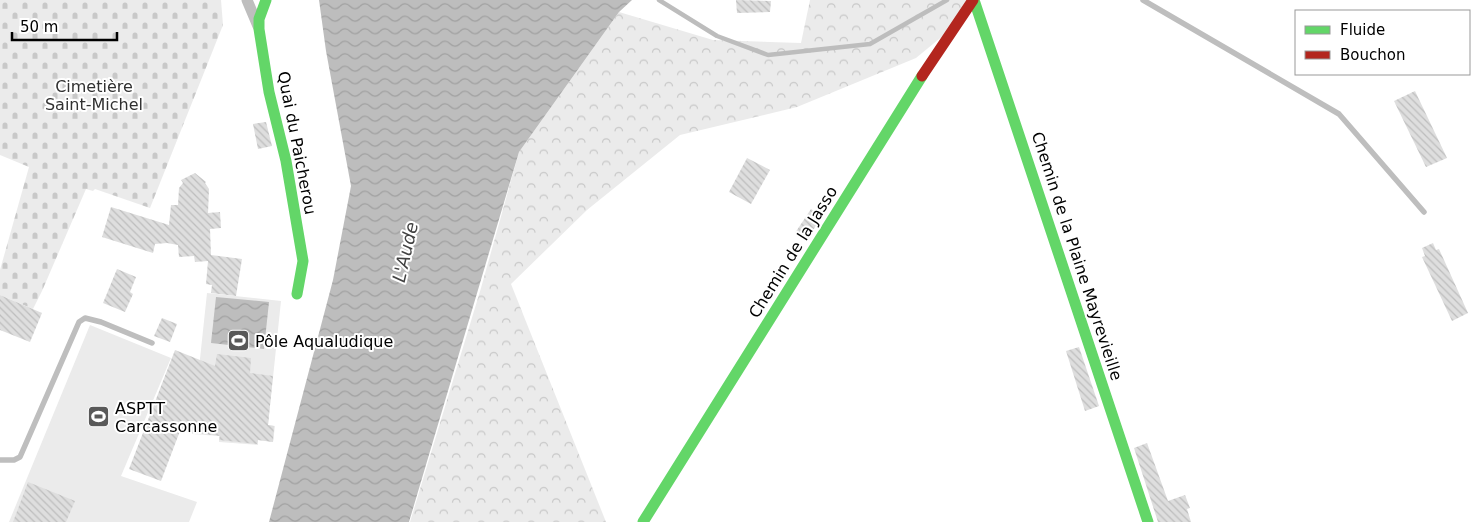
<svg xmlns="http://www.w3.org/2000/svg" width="1480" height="522" font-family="'DejaVu Sans',sans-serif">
	<defs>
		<pattern id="forest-crowns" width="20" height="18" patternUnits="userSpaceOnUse" patternTransform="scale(1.25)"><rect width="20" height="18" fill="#ebebeb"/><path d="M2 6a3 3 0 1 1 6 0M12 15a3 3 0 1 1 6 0" fill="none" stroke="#c8c8c8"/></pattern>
		<pattern id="cemetery-stones" width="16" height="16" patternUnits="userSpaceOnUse" patternTransform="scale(1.25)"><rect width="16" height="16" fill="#ebebeb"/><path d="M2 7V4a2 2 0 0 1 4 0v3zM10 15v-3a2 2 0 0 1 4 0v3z" fill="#c8c8c8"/></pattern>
		<pattern id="water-waves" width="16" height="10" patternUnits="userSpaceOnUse" patternTransform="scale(1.25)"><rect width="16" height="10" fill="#bdbdbd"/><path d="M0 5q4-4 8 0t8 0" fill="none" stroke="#a1a1a1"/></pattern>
		<pattern id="building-back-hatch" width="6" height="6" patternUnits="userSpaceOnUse" patternTransform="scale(1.25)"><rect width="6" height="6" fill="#dedede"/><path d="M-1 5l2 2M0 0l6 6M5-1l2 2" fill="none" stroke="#bdbdbd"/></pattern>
	</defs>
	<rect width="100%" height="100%" fill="#fff"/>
	<g fill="#ebebeb">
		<path d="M207 293 281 301 268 425 275 426 273 442 258 440V445L219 442V436L192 434Z"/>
		<path d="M90 325 171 358 121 476 197 502 189 522H9Z"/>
	</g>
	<path fill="url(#forest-crowns)" d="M810 0H976L967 16 916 58 797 107 680 135 587 210 511 284 606 522H410L481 288 519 152 619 12 713 40 801 43Z"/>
	<path fill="url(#cemetery-stones)" d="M0 0H221L223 25 150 208 95 189 93 191 86 189 42 291 33 309 0 295V270L29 167 0 155Z"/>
	<g fill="url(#water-waves)">
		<path d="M319 0H632L619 12 519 152 409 522H269L333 280 351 186 326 51Z"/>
		<path d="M216 297 269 302 264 349 211 343Z"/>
	</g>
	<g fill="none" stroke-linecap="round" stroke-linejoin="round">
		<path stroke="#bdbdbd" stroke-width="4.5" d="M659 0 717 36 768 55 870 44 947 0"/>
	</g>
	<g fill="url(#building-back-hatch)">
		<path d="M736 0 771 1 770 12 737 13Z"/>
		<path d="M1415 91 1447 158 1426 167 1394 101Z"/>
		<path d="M266 122 272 146 258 149 253 124Z"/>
		<path d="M747 158 770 170 751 204 729 192Z"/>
		<path d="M195 173 206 182 205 183 209 189 208 213 220 212 221 228 210 229 211 255 242 259 236 296 211 293 212 285 206 284 208 261 195 262 194 256 179 257 178 245 167 243 155 244 153 253 102 237 111 207 169 225 171 205H178L179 188 183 183 181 180Z"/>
		<path d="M811 209 822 216 807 240 795 233Z"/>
		<path d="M1433 243 1436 250 1439 249 1468 313 1452 321 1422 257 1425 256 1422 248Z"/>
		<path d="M117 269 136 277 130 292 133 294 125 312 103 303Z"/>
		<path d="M0 295 42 313 30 342 0 330Z"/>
		<path d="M162 318 177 324 170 342 154 336Z"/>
		<path d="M1079 347 1099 406 1085 411 1066 351Z"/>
		<path d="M175 350 215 366 217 354 251 358 250 373 273 376 268 425 274 426 273 442 258 440 257 444 219 440 220 436 180 431 161 481 129 469Z"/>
		<path d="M1147 443 1168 501 1185 495 1190 508 1187 509 1191 522H1158L1134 448Z"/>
		<path d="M28 482 75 501 66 522H13Z"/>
	</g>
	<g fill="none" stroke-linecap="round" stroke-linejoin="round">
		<g stroke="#bebebe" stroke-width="5.5">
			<path d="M1143 0 1339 114 1424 212"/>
			<path d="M0 460H14L20 457 79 322 85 318 101 322 152 343"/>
		</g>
		<path stroke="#bebebe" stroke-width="11" d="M247 0 258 26"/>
		<g stroke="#63d668" stroke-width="11">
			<path d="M266 0 259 19V29L269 92 286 161 303 261 297 294"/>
			<path d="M974 0 1148 522"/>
			<path d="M643 522 922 76"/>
		</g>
		<path stroke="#b3261e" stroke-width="11" d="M922 76 973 0"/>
	</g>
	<defs>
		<symbol id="stadium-square" viewBox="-11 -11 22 22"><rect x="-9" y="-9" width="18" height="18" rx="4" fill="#595959" stroke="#fff"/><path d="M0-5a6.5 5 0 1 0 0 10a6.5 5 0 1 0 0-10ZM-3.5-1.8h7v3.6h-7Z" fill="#fff"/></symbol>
	</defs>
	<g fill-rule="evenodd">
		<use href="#stadium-square" x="226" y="328" width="25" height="25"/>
		<use href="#stadium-square" x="86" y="404" width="25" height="25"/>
	</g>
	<g text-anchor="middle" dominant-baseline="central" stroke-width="4" stroke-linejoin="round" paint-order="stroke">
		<g font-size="16" fill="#313131" stroke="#fff">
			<text x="94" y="86">Cimetière<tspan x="94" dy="18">Saint-Michel</tspan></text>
		</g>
		<g font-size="16" fill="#000" stroke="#fff">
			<text transform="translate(297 143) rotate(79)">Quai du Paicherou</text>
			<text transform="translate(793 252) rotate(-58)">Chemin de la Jasso</text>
			<text transform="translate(1077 256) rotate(72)">Chemin de la Plaine Mayrevieille</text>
		</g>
		<g font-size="16" fill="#000" stroke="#fff" text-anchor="start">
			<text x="255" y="341">Pôle Aqualudique</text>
			<text x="115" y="408">ASPTT<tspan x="115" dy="18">Carcassonne</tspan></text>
		</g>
		<g font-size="18" font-style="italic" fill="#424242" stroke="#fff">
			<text transform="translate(405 252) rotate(-77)">L'Aude</text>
		</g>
	</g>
	<rect x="1295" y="10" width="175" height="65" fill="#ffffff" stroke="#999999"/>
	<rect x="1305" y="26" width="25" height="8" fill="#63d668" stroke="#999999"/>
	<text x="1340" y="35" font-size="15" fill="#000000">Fluide</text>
	<rect x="1305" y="51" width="25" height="8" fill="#b3261e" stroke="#999999"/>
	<text x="1340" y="60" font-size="15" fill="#000000">Bouchon</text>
	<path d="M12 32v8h105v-8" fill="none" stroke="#000000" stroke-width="2.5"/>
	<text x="20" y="32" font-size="15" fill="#000000" stroke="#ffffff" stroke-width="4" paint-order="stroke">50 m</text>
</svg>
